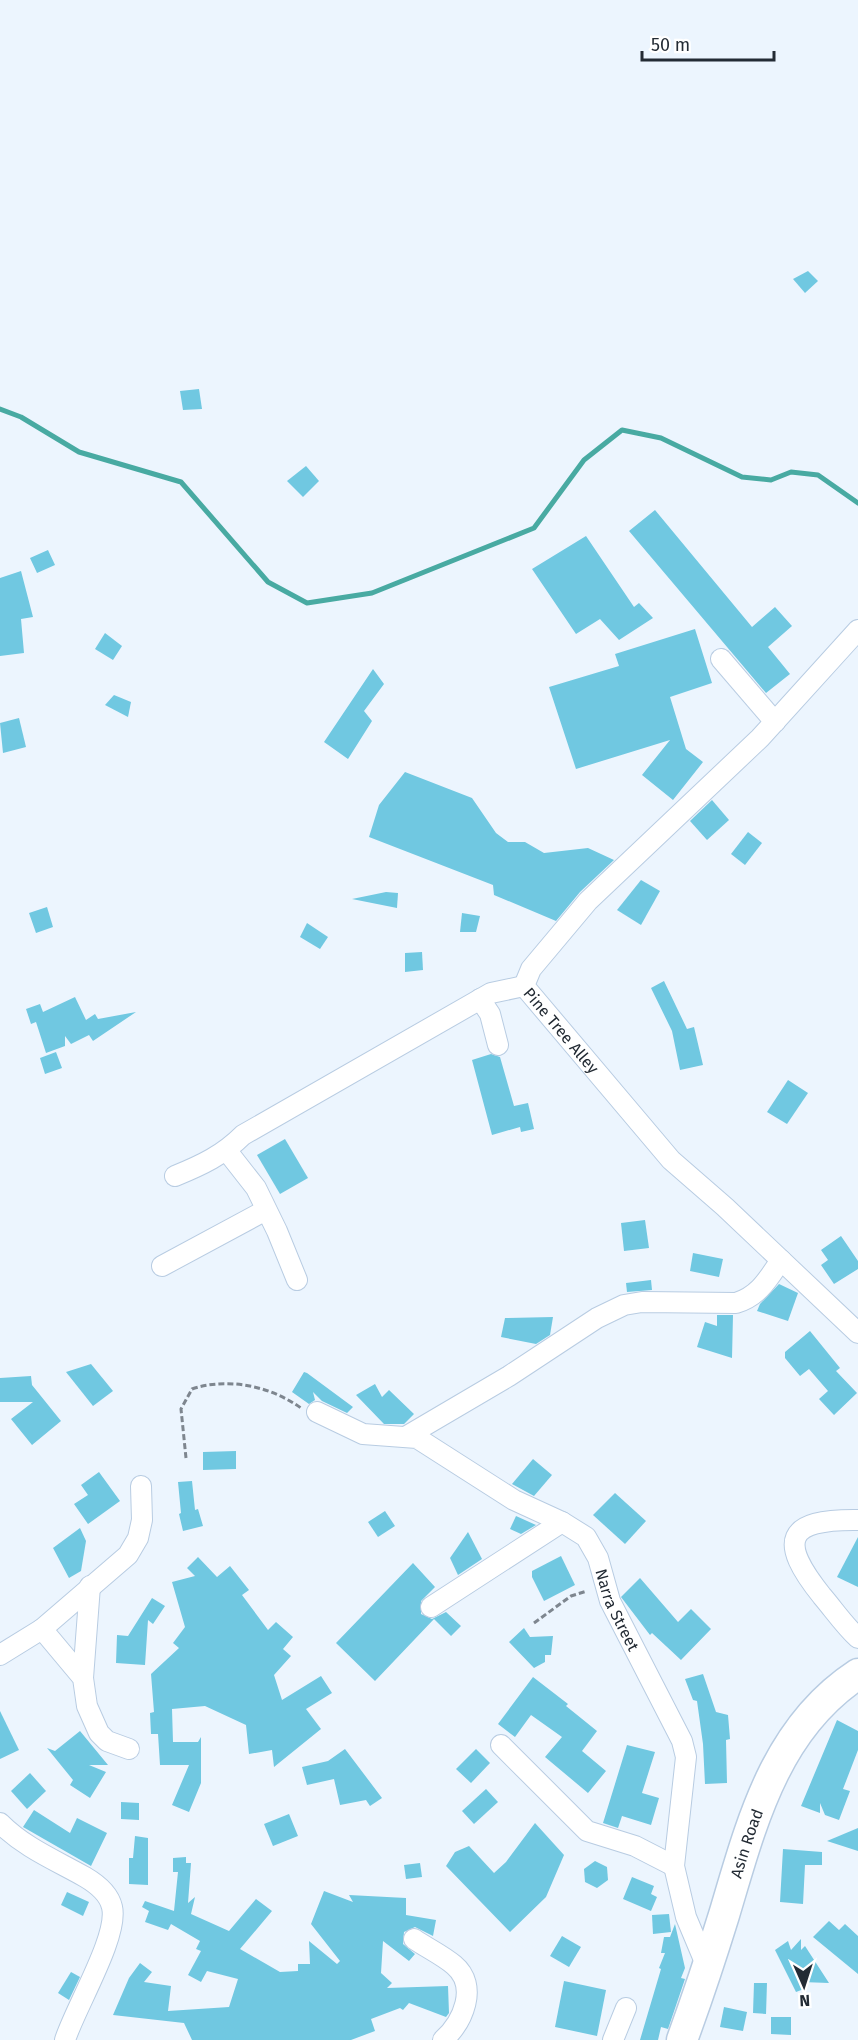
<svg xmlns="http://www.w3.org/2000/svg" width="858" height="2040" font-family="'Fira Sans',sans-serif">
	<rect width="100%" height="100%" fill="#ecf5fe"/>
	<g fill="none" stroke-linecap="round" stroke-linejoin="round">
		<path stroke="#48aaa2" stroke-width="5" d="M0 409 21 417 79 452 181 482 268 582 307 603 372 593 534 528 584 460 622 430 661 438 742 477 771 480 791 472 818 475 858 503"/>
	</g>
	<g fill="#70c8e1">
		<path d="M808 271 818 281 805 293 793 279Z"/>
		<path d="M199 389 202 409 183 410 180 391Z"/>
		<path d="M306 466 319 481 303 497 287 481Z"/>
		<path d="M655 510 752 627 775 607 792 626 768 647 790 674 766 693 629 531Z"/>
		<path d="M586 536 634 607 639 603 653 618 619 640 600 619 576 634 532 569Z"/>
		<path d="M48 550 55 565 37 573 30 558Z"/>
		<path d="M21 571 33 617 21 619 24 653 0 656V578Z"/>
		<path d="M695 629 712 683 670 697 686 749 703 762 673 800 642 775 670 740 576 769 549 687 619 666 615 654Z"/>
		<path d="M105 633 122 646 113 660 95 649Z"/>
		<path d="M373 669 384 684 364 711 372 721 348 759 324 742Z"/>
		<path d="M114 695 131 702 128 717 105 705Z"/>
		<path d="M19 718 26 747 3 753 0 723Z"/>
		<path d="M405 772 472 798 496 833 508 842H525L544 853 588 848 614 860 580 892 556 921 494 895 493 885 369 837 379 805Z"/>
		<path d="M712 800 729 820 707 840 690 821Z"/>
		<path d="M748 832 762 843 745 865 731 854Z"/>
		<path d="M641 880 660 891 641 925 617 910Z"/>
		<path d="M386 892 398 893 397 908 352 899Z"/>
		<path d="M47 907 53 927 36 933 29 913Z"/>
		<path d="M462 913 480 916 476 932H460Z"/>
		<path d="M307 923 328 937 320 949 300 937Z"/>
		<path d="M422 952 423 970 405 972V953Z"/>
		<path d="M664 981 687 1029 694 1027 703 1065 680 1070 672 1031 651 988Z"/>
		<path d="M75 997 86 1020 95 1014 98 1019 136 1012 93 1041 89 1035 71 1044 65 1036V1046L46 1053 36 1022 31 1024 26 1009 40 1004 43 1012Z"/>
		<path d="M56 1052 62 1068 45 1074 40 1058Z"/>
		<path d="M491 1054 500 1057 514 1106 528 1103 534 1129 521 1132 520 1127 492 1135 472 1060Z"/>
		<path d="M788 1080 808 1093 787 1124 767 1112Z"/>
		<path d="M285 1139 308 1178 280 1194 257 1155Z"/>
		<path d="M645 1220 649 1248 624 1251 621 1223Z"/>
		<path d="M841 1236 858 1261V1269L834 1284 821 1265 828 1260 821 1250Z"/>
		<path d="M693 1253 723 1259 719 1277 690 1271Z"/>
		<path d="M651 1280 652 1290 627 1292 626 1283Z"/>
		<path d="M779 1284 798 1293 788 1321 757 1311 760 1304Z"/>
		<path d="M717 1315H733L732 1358 697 1347 705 1322 717 1326Z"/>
		<path d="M553 1317 550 1335 536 1344 501 1337 505 1318Z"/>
		<path d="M810 1331 840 1368 836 1371 857 1393 834 1415 819 1399 828 1391 809 1369 800 1376 785 1358V1352Z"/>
		<path d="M91 1364 113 1391 93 1406 66 1372Z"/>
		<path d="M304 1372 307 1373 353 1407 347 1413 322 1401 313 1392 315 1400 309 1404 292 1392Z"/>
		<path d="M31 1376 32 1385 61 1421 32 1445 11 1419 33 1402H0V1378Z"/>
		<path d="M375 1384 382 1397 389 1390 414 1414 404 1424H384L356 1395Z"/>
		<path d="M236 1451V1469L203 1470V1452Z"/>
		<path d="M533 1459 552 1475 534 1496 512 1484Z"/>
		<path d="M99 1472 120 1501 88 1524 74 1504 88 1495 81 1485Z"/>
		<path d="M192 1481 195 1510 198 1509 203 1526 183 1531 179 1514 181 1513 178 1482Z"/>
		<path d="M615 1493 646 1521 625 1544 593 1515Z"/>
		<path d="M385 1511 395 1526 378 1537 368 1522Z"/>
		<path d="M516 1516 536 1525 521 1534 510 1529Z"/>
		<path d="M80 1528 86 1541 81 1571 69 1578 53 1548Z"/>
		<path d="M468 1532 482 1559 458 1575 450 1558Z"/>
		<path d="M858 1537V1587L837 1577Z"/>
		<path d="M561 1556 575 1585 544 1601 532 1577V1571Z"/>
		<path d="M198 1557 217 1577 230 1566 249 1590 242 1595 268 1630 276 1622 293 1637 283 1649 291 1656 274 1675 282 1700 321 1676 332 1693 306 1709 321 1729 274 1767 272 1750 249 1754 246 1725 205 1706 172 1709 173 1742H198L201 1737V1783L189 1812 172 1805 189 1765H160L158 1734H151L150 1713 154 1712 151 1674 179 1648 173 1643 185 1627 172 1582 195 1576 187 1568Z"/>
		<path d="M413 1563 435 1587 421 1601V1614L432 1619 446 1612 461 1626 451 1636 434 1619 375 1681 336 1643Z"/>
		<path d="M640 1578 678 1622 691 1609 711 1629 681 1660 652 1633 650 1635 621 1597Z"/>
		<path d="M152 1598 165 1606 153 1624 148 1620 145 1665 116 1663 117 1635 128 1636Z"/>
		<path d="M524 1628 530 1637 553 1636 551 1655H545V1662L534 1668 509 1642Z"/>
		<path d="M703 1674 716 1712 728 1715 730 1739 726 1740 727 1783 705 1784 703 1744 697 1701 693 1700 685 1679Z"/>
		<path d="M533 1677 568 1704 566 1706 597 1731 582 1751 606 1771 588 1793 545 1757 562 1737 531 1715 515 1737 498 1724Z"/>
		<path d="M0 1711 19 1750 0 1759Z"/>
		<path d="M837 1720 858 1731V1750L843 1789 850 1791 839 1820 825 1815 820 1803V1813L801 1806Z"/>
		<path d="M80 1731 108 1765H89L106 1772 90 1798 70 1785 73 1780 47 1748 55 1751Z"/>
		<path d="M627 1745 655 1752 642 1793 659 1798 651 1825 622 1816 618 1828 603 1823Z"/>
		<path d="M345 1749 382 1798 370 1806 366 1800 340 1805 334 1779 307 1785 302 1767 328 1761Z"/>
		<path d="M476 1749 490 1763 471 1783 456 1769Z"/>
		<path d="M30 1773 46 1791 27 1809 11 1791Z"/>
		<path d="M486 1789 498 1802 474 1824 462 1811Z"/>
		<path d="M121 1802 139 1803V1820L121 1819Z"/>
		<path d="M34 1810 70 1833 77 1818 107 1833 91 1866 23 1827Z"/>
		<path d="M289 1814 298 1836 273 1846 264 1824Z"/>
		<path d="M535 1823 564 1855 546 1897 510 1932 446 1866 455 1852 469 1846 494 1873 506 1862Z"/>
		<path d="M858 1828V1851L827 1841Z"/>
		<path d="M135 1836 148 1838V1885L129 1884V1858H133Z"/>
		<path d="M783 1849 822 1852V1865H805L803 1904 780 1902Z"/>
		<path d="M186 1857V1863H191L188 1903 195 1897 191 1914 229 1931 256 1899 272 1911 240 1949 280 1972 298 1971V1964H310L309 1941 337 1964 340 1961 311 1924 324 1891 353 1902 349 1895 406 1898V1915L436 1920 433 1936 415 1927 404 1932 403 1944 415 1954 409 1961 383 1941 381 1973 392 1983 387 1988 448 1986 449 2013 446 2017 409 2003 403 2010 400 2008 371 2019 375 2031 351 2040H192L184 2023 113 2015 129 1978 140 1963 152 1972 144 1982 171 1986 168 2011 229 2007 238 1979 207 1971 201 1982 188 1975 201 1951 196 1949 200 1941 171 1924 168 1930 145 1922 149 1911 142 1907 145 1901 174 1911 178 1872H173V1858Z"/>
		<path d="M595 1861 607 1867 608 1880 597 1888 585 1882 584 1869Z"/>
		<path d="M420 1863 422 1877 406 1879 404 1865Z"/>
		<path d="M632 1877 654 1886 651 1894 657 1897 651 1911 623 1899Z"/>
		<path d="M67 1892 89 1902 83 1916 61 1905Z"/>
		<path d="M669 1914 671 1932 653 1934 652 1915Z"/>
		<path d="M829 1921 839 1930 845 1924 858 1936V1974L813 1937Z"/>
		<path d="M675 1924 685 1968 681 1978 685 1979 668 2029 661 2027 658 2040H640L661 1969 659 1968 665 1953H661L664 1937H670Z"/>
		<path d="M562 1936 581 1947 569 1967 550 1956Z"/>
		<path d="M801 1939V1950L805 1946 829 1983 802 1982 804 1989 796 1992 775 1950 788 1941 791 1950Z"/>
		<path d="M71 1972 80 1977 69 2000 58 1993Z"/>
		<path d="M564 1981 606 1990 597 2036 555 2027Z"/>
		<path d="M754 1983H767L766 2014 753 2013Z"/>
		<path d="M724 2007 747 2012 743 2031 720 2027Z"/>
		<path d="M771 2017H791V2035L771 2034Z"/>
	</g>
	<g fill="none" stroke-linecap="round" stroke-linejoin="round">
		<defs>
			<g id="street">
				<path id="s1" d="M858 630 760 738 588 901 531 969 524 986 671 1160 725 1207 858 1333"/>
				<path d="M721 659 775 722"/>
				<path d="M480 999 490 1014 498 1045"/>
				<path d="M227 1151 256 1188 277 1231 297 1280"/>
				<path d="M175 1176C202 1165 223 1155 243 1135L491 993 524 986"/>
				<path d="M162 1266 266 1210"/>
				<path id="s2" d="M317 1412 363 1434 417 1438 514 1500 562 1522 586 1537 598 1558 610 1601 682 1741 686 1757 674 1866 686 1917 707 1967"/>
				<path d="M407 1436 509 1376 597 1318 624 1305 642 1302 736 1303C759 1296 768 1279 781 1260"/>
				<path d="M858 1520C785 1519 778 1541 822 1596 834 1610 844 1625 858 1638"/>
				<path d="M431 1607 562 1522"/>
				<path d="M42 1629 83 1678 87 1706 99 1733 107 1741 129 1749"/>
				<path d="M0 1655 42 1629 128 1555 138 1538 142 1520 141 1486"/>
				<path d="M83 1678 90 1586"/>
				<path d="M501 1745 587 1831 635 1846 674 1866"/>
				<path d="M0 1823C25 1848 55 1860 85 1877 97 1884 109 1894 112 1907 119 1936 75 2008 65 2040"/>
				<path d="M414 1939C427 1948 442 1955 454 1965 479 1986 463 2022 443 2040"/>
				<path d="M613 2040 626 2008"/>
			</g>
			<g id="primary">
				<path id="s3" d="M682 2040C697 1999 711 1957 724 1915 751 1825 774 1729 858 1674"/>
			</g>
		</defs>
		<use href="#street" stroke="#b8cce2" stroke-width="22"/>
		<use href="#primary" stroke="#b8cce2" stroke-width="33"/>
		<g stroke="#7e868f" stroke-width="3" stroke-dasharray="6 3" stroke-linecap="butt">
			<path d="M186 1458 181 1409 192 1389C228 1377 270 1386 301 1408"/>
			<path d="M534 1623 571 1596 587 1591"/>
		</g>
		<use href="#street" stroke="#fff" stroke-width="20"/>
		<use href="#primary" stroke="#fff" stroke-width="30"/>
	</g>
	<g text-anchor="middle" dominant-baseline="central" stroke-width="5" stroke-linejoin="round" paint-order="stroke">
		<g font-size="16" fill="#232b34" stroke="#fff">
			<text stroke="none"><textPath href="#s1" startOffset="548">Pine Tree Alley</textPath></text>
			<text stroke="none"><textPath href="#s2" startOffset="381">Narra Street</textPath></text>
			<text stroke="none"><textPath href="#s3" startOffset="207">Asin Road</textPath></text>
		</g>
	</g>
	<g transform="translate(804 1986) rotate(177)" stroke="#ffffff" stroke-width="4.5" paint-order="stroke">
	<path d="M0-4.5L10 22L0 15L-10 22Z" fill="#232b34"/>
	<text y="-9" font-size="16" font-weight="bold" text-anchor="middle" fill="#232b34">N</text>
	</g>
	<path d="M642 51v9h132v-9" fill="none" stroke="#232b34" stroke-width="3"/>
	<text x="651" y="51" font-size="18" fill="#232b34" stroke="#ffffff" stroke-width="4.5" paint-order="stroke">50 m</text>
</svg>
